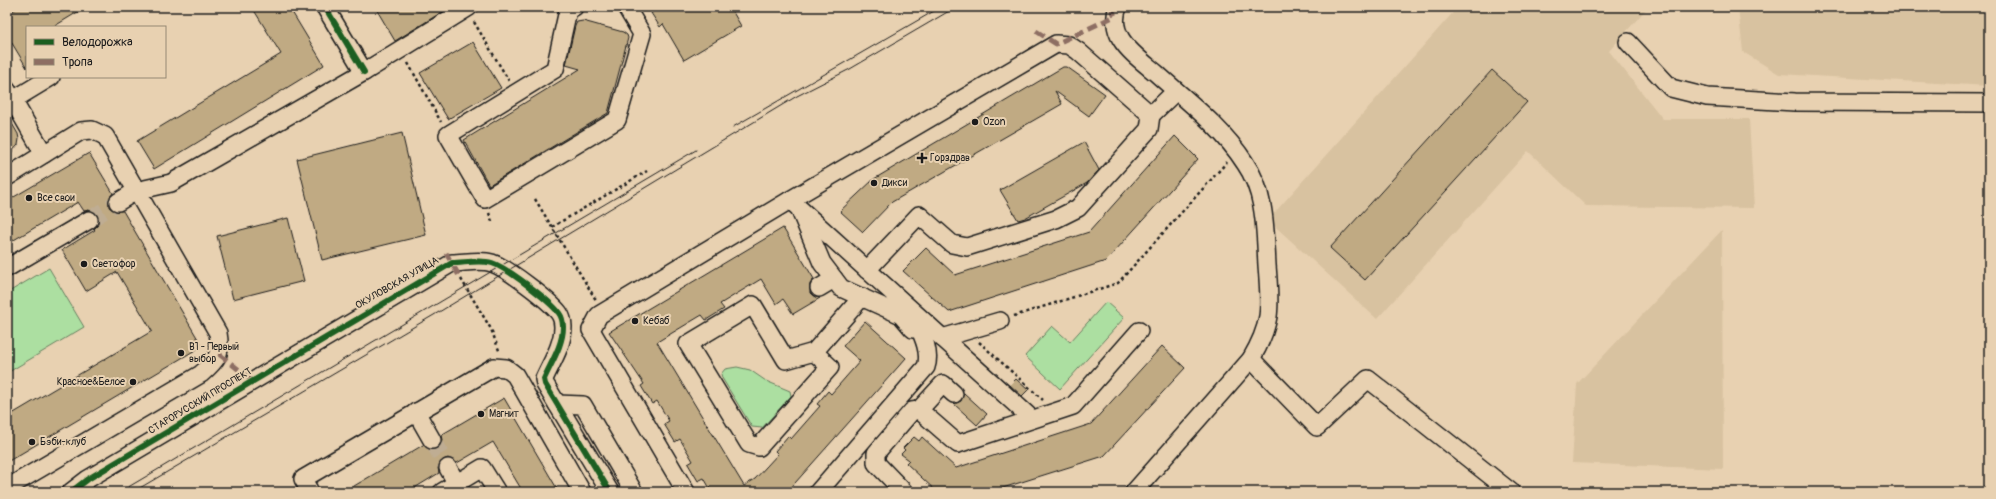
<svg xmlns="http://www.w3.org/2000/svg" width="1996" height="499" font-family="Pangolin,sans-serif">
	<rect width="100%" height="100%" fill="#e8d1b1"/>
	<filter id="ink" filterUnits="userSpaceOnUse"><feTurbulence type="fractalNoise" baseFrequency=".025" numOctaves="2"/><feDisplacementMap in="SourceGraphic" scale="8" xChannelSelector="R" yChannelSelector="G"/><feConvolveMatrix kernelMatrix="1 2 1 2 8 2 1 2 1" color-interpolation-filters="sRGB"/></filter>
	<g filter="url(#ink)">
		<g fill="#d8c2a0">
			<path d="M1458 7H1648L1609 51 1663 119H1749L1754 208 1586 206 1528 151 1377 319 1268 220Z"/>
			<path d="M1738 7H1989V86L1779 74 1743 52Z"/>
			<path d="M1722 230 1723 469 1572 463 1577 384Z"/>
		</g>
		<g fill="#acdfa1" stroke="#647e5e">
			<path d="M49 268 84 327 7 373V293Z"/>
			<path d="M1106 302 1124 318 1060 389 1025 356 1052 326 1070 342Z"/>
			<path d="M737 367 750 370 766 381 790 391 791 396 762 428 752 427 722 378 721 374 725 369Z"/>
		</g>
		<g fill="#c0aa83" stroke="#1c1c1c">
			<path d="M19 7H86L53 27H27V68L7 35V14Z"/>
			<path d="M252 7H289L324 65 154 169 137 141 281 54Z"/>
			<path d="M375 7H450L395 41Z"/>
			<path d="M661 7H730L741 26 684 60 663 24 660 27 651 13Z"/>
			<path d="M583 21 623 32 627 35 628 38 608 113 489 185 464 140 580 69 566 65 575 26 577 22Z"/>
			<path d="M473 42 501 88 448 119 420 73Z"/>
			<path d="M1063 67H1067L1105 94 1089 116 1055 91 1062 104 892 202 863 232 840 211 874 179Z"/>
			<path d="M1492 70 1527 102 1365 280 1330 248Z"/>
			<path d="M7 115 18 134 19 139 18 145 7 157Z"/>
			<path d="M402 133 426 235 322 260 297 159Z"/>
			<path d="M1175 136 1198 159 1106 261 949 312 903 271 926 248 955 275 1089 232Z"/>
			<path d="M1084 142 1099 170 1087 183 1025 218 1018 220 1000 190Z"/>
			<path d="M89 153 113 193 109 198V207L114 211H123L202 346 7 462V417L152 331 117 272 86 291 62 250 95 230 94 229 98 225 97 215 89 210 84 211 78 202 7 244V201Z"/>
			<path d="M288 218 304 281 233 299 217 236Z"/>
			<path d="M783 228 814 279 810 284V293L815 297 820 298 793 314 783 299 776 304 761 279 720 304 724 309 706 320 702 315 657 342 744 486 755 479 778 454 775 451 788 436 791 439 820 406 817 404 828 391 831 394 860 361 843 346 865 321 906 358 787 492H712L704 478 698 481 688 464 693 461 680 439 675 442 664 424 669 421 657 401 652 404 641 386 644 384 609 332Z"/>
			<path d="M1162 346 1185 368 1104 456 990 492H937L906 463 909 460 901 454 905 450 903 448 914 437 919 441 922 437 956 468 1091 424Z"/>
			<path d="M1016 379 1028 390 1022 396 1010 385Z"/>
			<path d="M964 393 987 414 977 425 954 404 961 401Z"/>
			<path d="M504 398 559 492H523L493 442 457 463 448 458 443 460 438 468 439 473 408 492H344L423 445 432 450 437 448 442 440 441 435Z"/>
		</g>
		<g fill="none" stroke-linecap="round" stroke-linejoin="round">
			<g stroke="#bfad93" stroke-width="17" stroke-dasharray="17 8" stroke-linecap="butt">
				<path d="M89 220 118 202"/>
				<path d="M432 440 448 468"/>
			</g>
			<defs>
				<g id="minor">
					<path d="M325 7 364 72"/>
					<path d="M574 7 568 10 555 69 448 135 485 199 617 120 642 34 626 7"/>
					<path d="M1118 7C1114 17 1115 29 1121 39 1129 52 1144 63 1156 73 1187 101 1222 127 1245 163 1266 193 1265 231 1267 265 1270 306 1273 322 1251 359L1134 492"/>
					<path d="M1628 42 1671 88 1707 97 1795 102 1989 103"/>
					<path d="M7 90 44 154"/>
					<path d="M13 100 51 77"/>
					<path d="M1151 115 1176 91"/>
					<path d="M7 177 81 131 92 130 105 136 218 333C222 355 217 360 201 374L7 488"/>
					<path d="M790 200 1032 419"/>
					<path d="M118 202 136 191 171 183 364 72 469 7"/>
					<path d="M801 213 822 263 841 288 901 315 913 329"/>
					<path d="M7 268 89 220"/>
					<path d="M819 288 834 279"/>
					<path d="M942 338 1000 321"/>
					<path d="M814 352 786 360 753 305 688 344 749 444 759 447 830 367 814 352 862 297"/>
					<path d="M1251 359 1317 427 1368 379 1511 492"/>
					<path d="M557 404 583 405 634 492"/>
					<path d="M919 410 943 384 954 394"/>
					<path d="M416 412 432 440"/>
					<path d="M448 468 457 484"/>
					<path d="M71 492 88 479 452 263C464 263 480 259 492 263 507 268 549 300 559 313 562 317 563 322 563 327 563 345 551 363 544 379L545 384 610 492"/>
					<path d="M310 492 303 479 494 367 506 368 515 375 582 492"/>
					<path d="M442 492 482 468 497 492"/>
					<path d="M686 492 591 330 599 315 790 200 1056 44 1069 45 1078 51 1151 115 1149 129 1078 208 1056 219 967 247 952 244 919 215 867 270"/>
					<path d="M818 492 926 367C932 350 919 329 913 314"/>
					<path d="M904 492 876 463V453L912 411 919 410 958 444 1073 406 1139 331"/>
				</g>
			</defs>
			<use href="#minor" stroke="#1c1c1c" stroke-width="20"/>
			<g stroke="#1c1c1c" stroke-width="2.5" stroke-dasharray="3 3" stroke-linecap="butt">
				<path d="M474 22 509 81"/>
				<path d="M408 63 441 122"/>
				<path d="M535 199 596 300"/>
				<path d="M489 213 493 224"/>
				<path d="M552 227 647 171"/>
				<path d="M461 279 491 329 500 353"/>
				<path d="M1014 316 1118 283 1227 162"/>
				<path d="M979 342 1043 400"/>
			</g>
			<use href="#minor" stroke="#e8d1b1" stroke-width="17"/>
			<g stroke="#1c1c1c" stroke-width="1">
				<path d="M733 127 941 7"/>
				<path d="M120 492 696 150"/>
				<path d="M133 492 439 312 797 96 850 69 956 7"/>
			</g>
			<g stroke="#8d6e63" stroke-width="5" stroke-dasharray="10 5" stroke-linecap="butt">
				<path d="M1036 31 1056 44 1115 16 1111 7"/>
				<path d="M446 253 461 279"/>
				<path d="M219 354 253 381"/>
			</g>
			<defs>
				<g id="cycleway">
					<path d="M325 7 364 72"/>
					<path d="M71 492 88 479 452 263C464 263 480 259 492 263 507 268 549 300 559 313 562 317 563 322 563 327 563 345 551 363 544 379L545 384 610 492"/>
				</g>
			</defs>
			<use href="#cycleway" stroke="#e8d1b1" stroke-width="8"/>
			<use href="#cycleway" stroke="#1b5e20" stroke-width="6"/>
		</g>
	</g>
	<g fill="#1c1c1c" stroke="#e8d1b1" stroke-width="1.5">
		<circle cx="975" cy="122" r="4"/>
		<path d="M920 152h4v4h4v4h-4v4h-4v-4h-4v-4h4z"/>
		<circle cx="874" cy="183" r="4"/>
		<circle cx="29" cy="198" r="4"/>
		<circle cx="84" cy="264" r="4"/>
		<circle cx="635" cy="321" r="4"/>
		<circle cx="181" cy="353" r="4"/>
		<circle cx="133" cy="382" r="4"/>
		<circle cx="481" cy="414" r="4"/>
		<circle cx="32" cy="442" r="4"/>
	</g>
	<g text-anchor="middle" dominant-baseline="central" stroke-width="4" stroke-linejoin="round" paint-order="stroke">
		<g font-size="10" fill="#1c1c1c" stroke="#e8d1b1" text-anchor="start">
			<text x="983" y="122">Ozon</text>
			<text x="930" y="158">Горздрав</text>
			<text x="882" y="183">Дикси</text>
			<text x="37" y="198">Все свои</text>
			<text x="92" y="264">Светофор</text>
			<text x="643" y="321">Кебаб</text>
			<text x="189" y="347">В1 - Первый<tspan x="189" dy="12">выбор</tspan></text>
			<text x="125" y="382" text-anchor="end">Красное&amp;Белое</text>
			<text x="489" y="414">Магнит</text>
			<text x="40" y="442">Бэби-клуб</text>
		</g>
		<g font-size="10" fill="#1c1c1c" stroke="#e8d1b1">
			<text transform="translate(397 283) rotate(-30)">ОКУЛОВСКАЯ УЛИЦА</text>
			<text transform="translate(200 401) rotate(-31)">СТАРОРУССКИЙ ПРОСПЕКТ</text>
		</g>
	</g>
	<rect width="1996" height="499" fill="none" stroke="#e8d1b1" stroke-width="24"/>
	<rect x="12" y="12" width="1972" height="475" fill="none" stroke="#1c1c1c" stroke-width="1.5" filter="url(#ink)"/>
	<rect x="26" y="26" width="140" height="52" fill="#e8d1b1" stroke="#968975"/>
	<rect x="34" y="39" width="20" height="6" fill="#1b5e20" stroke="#968975"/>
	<text x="62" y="46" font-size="12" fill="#1c1c1c">Велодорожка</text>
	<rect x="34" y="59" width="20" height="6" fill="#8d6e63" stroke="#968975"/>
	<text x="62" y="66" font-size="12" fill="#1c1c1c">Тропа</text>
</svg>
